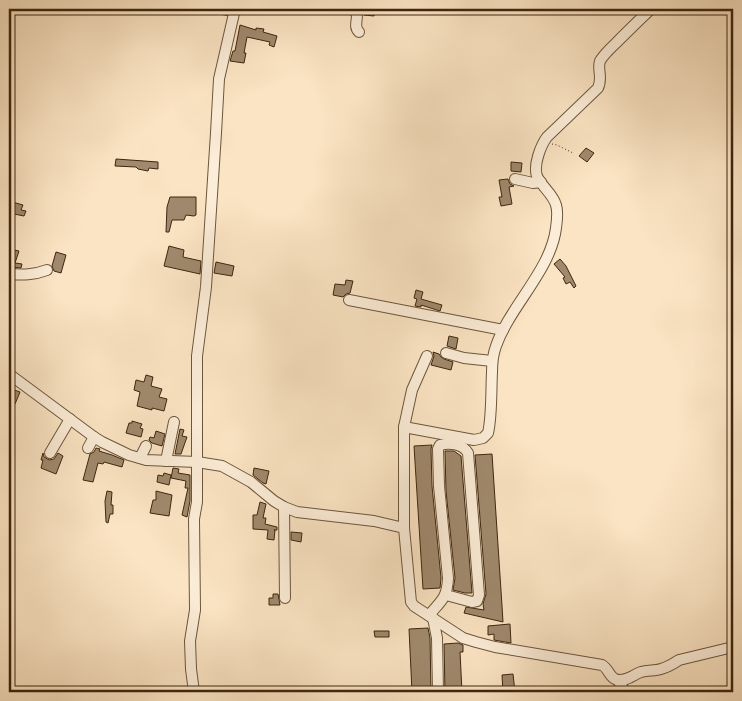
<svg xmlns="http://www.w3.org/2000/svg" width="742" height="701" font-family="Cardo,serif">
	<rect width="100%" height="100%" fill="#fbe4c3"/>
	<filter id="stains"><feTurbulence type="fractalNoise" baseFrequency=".004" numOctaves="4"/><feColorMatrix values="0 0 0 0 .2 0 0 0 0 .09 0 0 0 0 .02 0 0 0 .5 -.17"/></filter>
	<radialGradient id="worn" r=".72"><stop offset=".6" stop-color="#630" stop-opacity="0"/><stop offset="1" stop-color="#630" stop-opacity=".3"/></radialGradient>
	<g fill="#a0896d" stroke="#3d260f">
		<path d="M362 9H375L374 16 364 15Z"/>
		<path d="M240 25 256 30V28L264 29 263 32 277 36 274 47 269 45 270 42 247 37 244 53H246L244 63 230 61 233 51H235Z"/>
		<path d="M586 148 594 153 587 162 579 156Z"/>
		<path d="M116 159 158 162V169L149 168 148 171 138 169 136 167 115 166Z"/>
		<path d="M511 162 522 163 521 172 511 171Z"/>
		<path d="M508 179 510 184 514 186 509 187 512 204 501 206 499 197H502L499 180Z"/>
		<path d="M170 197H196V215L194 216 186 215 184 220H172L169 232H166L167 207Z"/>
		<path d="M9 201 23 205 21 210 26 211 24 216 9 213Z"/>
		<path d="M169 246 184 250 183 257 201 261 200 274 164 266Z"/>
		<path d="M9 249 19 251 15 263 22 264 21 268 9 267Z"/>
		<path d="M56 252 66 255 61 273 54 271 52 266Z"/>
		<path d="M560 259 566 266 576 286 574 288 570 282 566 284 563 278 565 277 554 264Z"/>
		<path d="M216 262 234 266 232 276 214 273Z"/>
		<path d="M346 280 353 281 350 293 346 294 343 297 333 295 335 284 345 285Z"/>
		<path d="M416 290 423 292 421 299 442 305 440 311 421 305V307L415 306 417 299 414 298Z"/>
		<path d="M449 336 458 338 456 349 447 346Z"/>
		<path d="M433 352 439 354 441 357 444 359 453 362 451 370 431 365 434 356Z"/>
		<path d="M146 375 153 377 151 386 162 389 159 397 167 399 164 411 152 408V410L137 406 140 392 134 390 136 380 144 382Z"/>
		<path d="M9 388 20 392 15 404 9 401Z"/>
		<path d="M132 421 142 424 140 428 143 429 141 437 126 433 129 423H132Z"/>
		<path d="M180 429 184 430 182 436 187 437 181 454H175Z"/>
		<path d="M156 431 165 434 162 446 152 443 149 440 150 437 154 438Z"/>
		<path d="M432 445 431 449 432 486 441 578 440 588 423 589 414 446Z"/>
		<path d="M96 448 100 449 99 451 112 455 124 460 122 467 104 462 103 464 98 463 93 482 83 480 90 454 94 452Z"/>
		<path d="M445 451H454L461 456 472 593H465L453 590 455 578 446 491Z"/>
		<path d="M43 453 44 457 49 460 54 459 58 453 63 456 56 474 41 468 43 460H41Z"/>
		<path d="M492 454 502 606 503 622 464 613 466 607 484 610 483 604 486 594 475 455Z"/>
		<path d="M173 468 179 469 178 473 190 475V501L187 517 182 515 188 488H185L186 481 171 478Z"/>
		<path d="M254 468 269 471 266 484 263 483 253 475Z"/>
		<path d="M164 473 171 475 169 485 157 482 158 475 163 476Z"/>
		<path d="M107 491 112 492 111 505H113V514H110L108 523 106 522 105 501Z"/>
		<path d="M156 491 172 495 169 516 150 513 153 500H156Z"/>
		<path d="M260 502 266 504 263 518H266L265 524 277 527V530H274H275L274 540 267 539 268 530 253 529V515H257Z"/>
		<path d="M291 532 302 533 301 542 291 540Z"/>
		<path d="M273 594H278L280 605H269V598H273Z"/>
		<path d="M510 624 511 643 494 640V634L488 635V626Z"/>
		<path d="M428 628 430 638 431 692H412L409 629Z"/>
		<path d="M374 631H389V637H375Z"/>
		<path d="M458 643 463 645V652H460L462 692H445L444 644Z"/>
		<path d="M513 674 515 692H503L502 675Z"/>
	</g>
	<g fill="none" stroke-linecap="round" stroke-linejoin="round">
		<defs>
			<g id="minor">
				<path d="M223 9 234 11"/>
				<path d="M352 9C363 16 351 24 359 32"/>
				<path d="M515 179 533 183 541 182"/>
				<path d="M9 274C23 275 34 275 47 270"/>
				<path d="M349 300 503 330"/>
				<path d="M446 353 464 358 492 361"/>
				<path d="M9 374 94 437 102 442 129 455 146 460 197 462 222 466 251 482 274 501 284 507 297 512 374 521 404 528 411 602 414 606 463 638 476 642 495 647 602 665C608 668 609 676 615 679 624 683 633 675 641 672 648 670 655 671 661 669 668 667 673 664 679 660L733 647"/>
				<path d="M404 427 412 390 427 356"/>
				<path d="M88 448 94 437"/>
				<path d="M50 453 70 419"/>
				<path d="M140 458 146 446"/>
				<path d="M166 461 174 422"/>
				<path d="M284 507 285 598"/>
				<path d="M404 528V427L474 440 483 438 488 433C492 416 491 390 492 372 492 363 493 354 496 346 510 306 551 270 556 228 557 221 558 211 556 205 553 194 541 186 537 176 533 165 541 145 547 137L598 88C603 78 597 69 600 61 604 54 611 48 616 43 628 31 639 20 651 9"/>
				<path d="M429 615C442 600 447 598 448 578L439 486 438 449 440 445C449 442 463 444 468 453L479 595 477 601 472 602 446 595"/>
				<path d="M433 618 437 638 438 692"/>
				<path d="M618 680 625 692"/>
				<path d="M194 692 191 669 190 641 195 610 194 519 197 502V356L206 287 216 133 219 79 235 9"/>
			</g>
		</defs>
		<use href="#minor" stroke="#6c563c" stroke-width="12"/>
		<path stroke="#3d260f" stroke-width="1" stroke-dasharray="1 2.5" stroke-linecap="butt" d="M552 144 557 145 573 153"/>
		<use href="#minor" stroke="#fcedd8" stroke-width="10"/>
	</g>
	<rect width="742" height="701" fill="none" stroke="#fbe4c3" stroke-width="30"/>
	<rect x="10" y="10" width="722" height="681" fill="none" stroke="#3d260f" stroke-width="2.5"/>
	<rect x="15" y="15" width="712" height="671" fill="none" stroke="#3d260f"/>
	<rect width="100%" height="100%" filter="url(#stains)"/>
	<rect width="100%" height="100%" fill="url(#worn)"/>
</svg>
